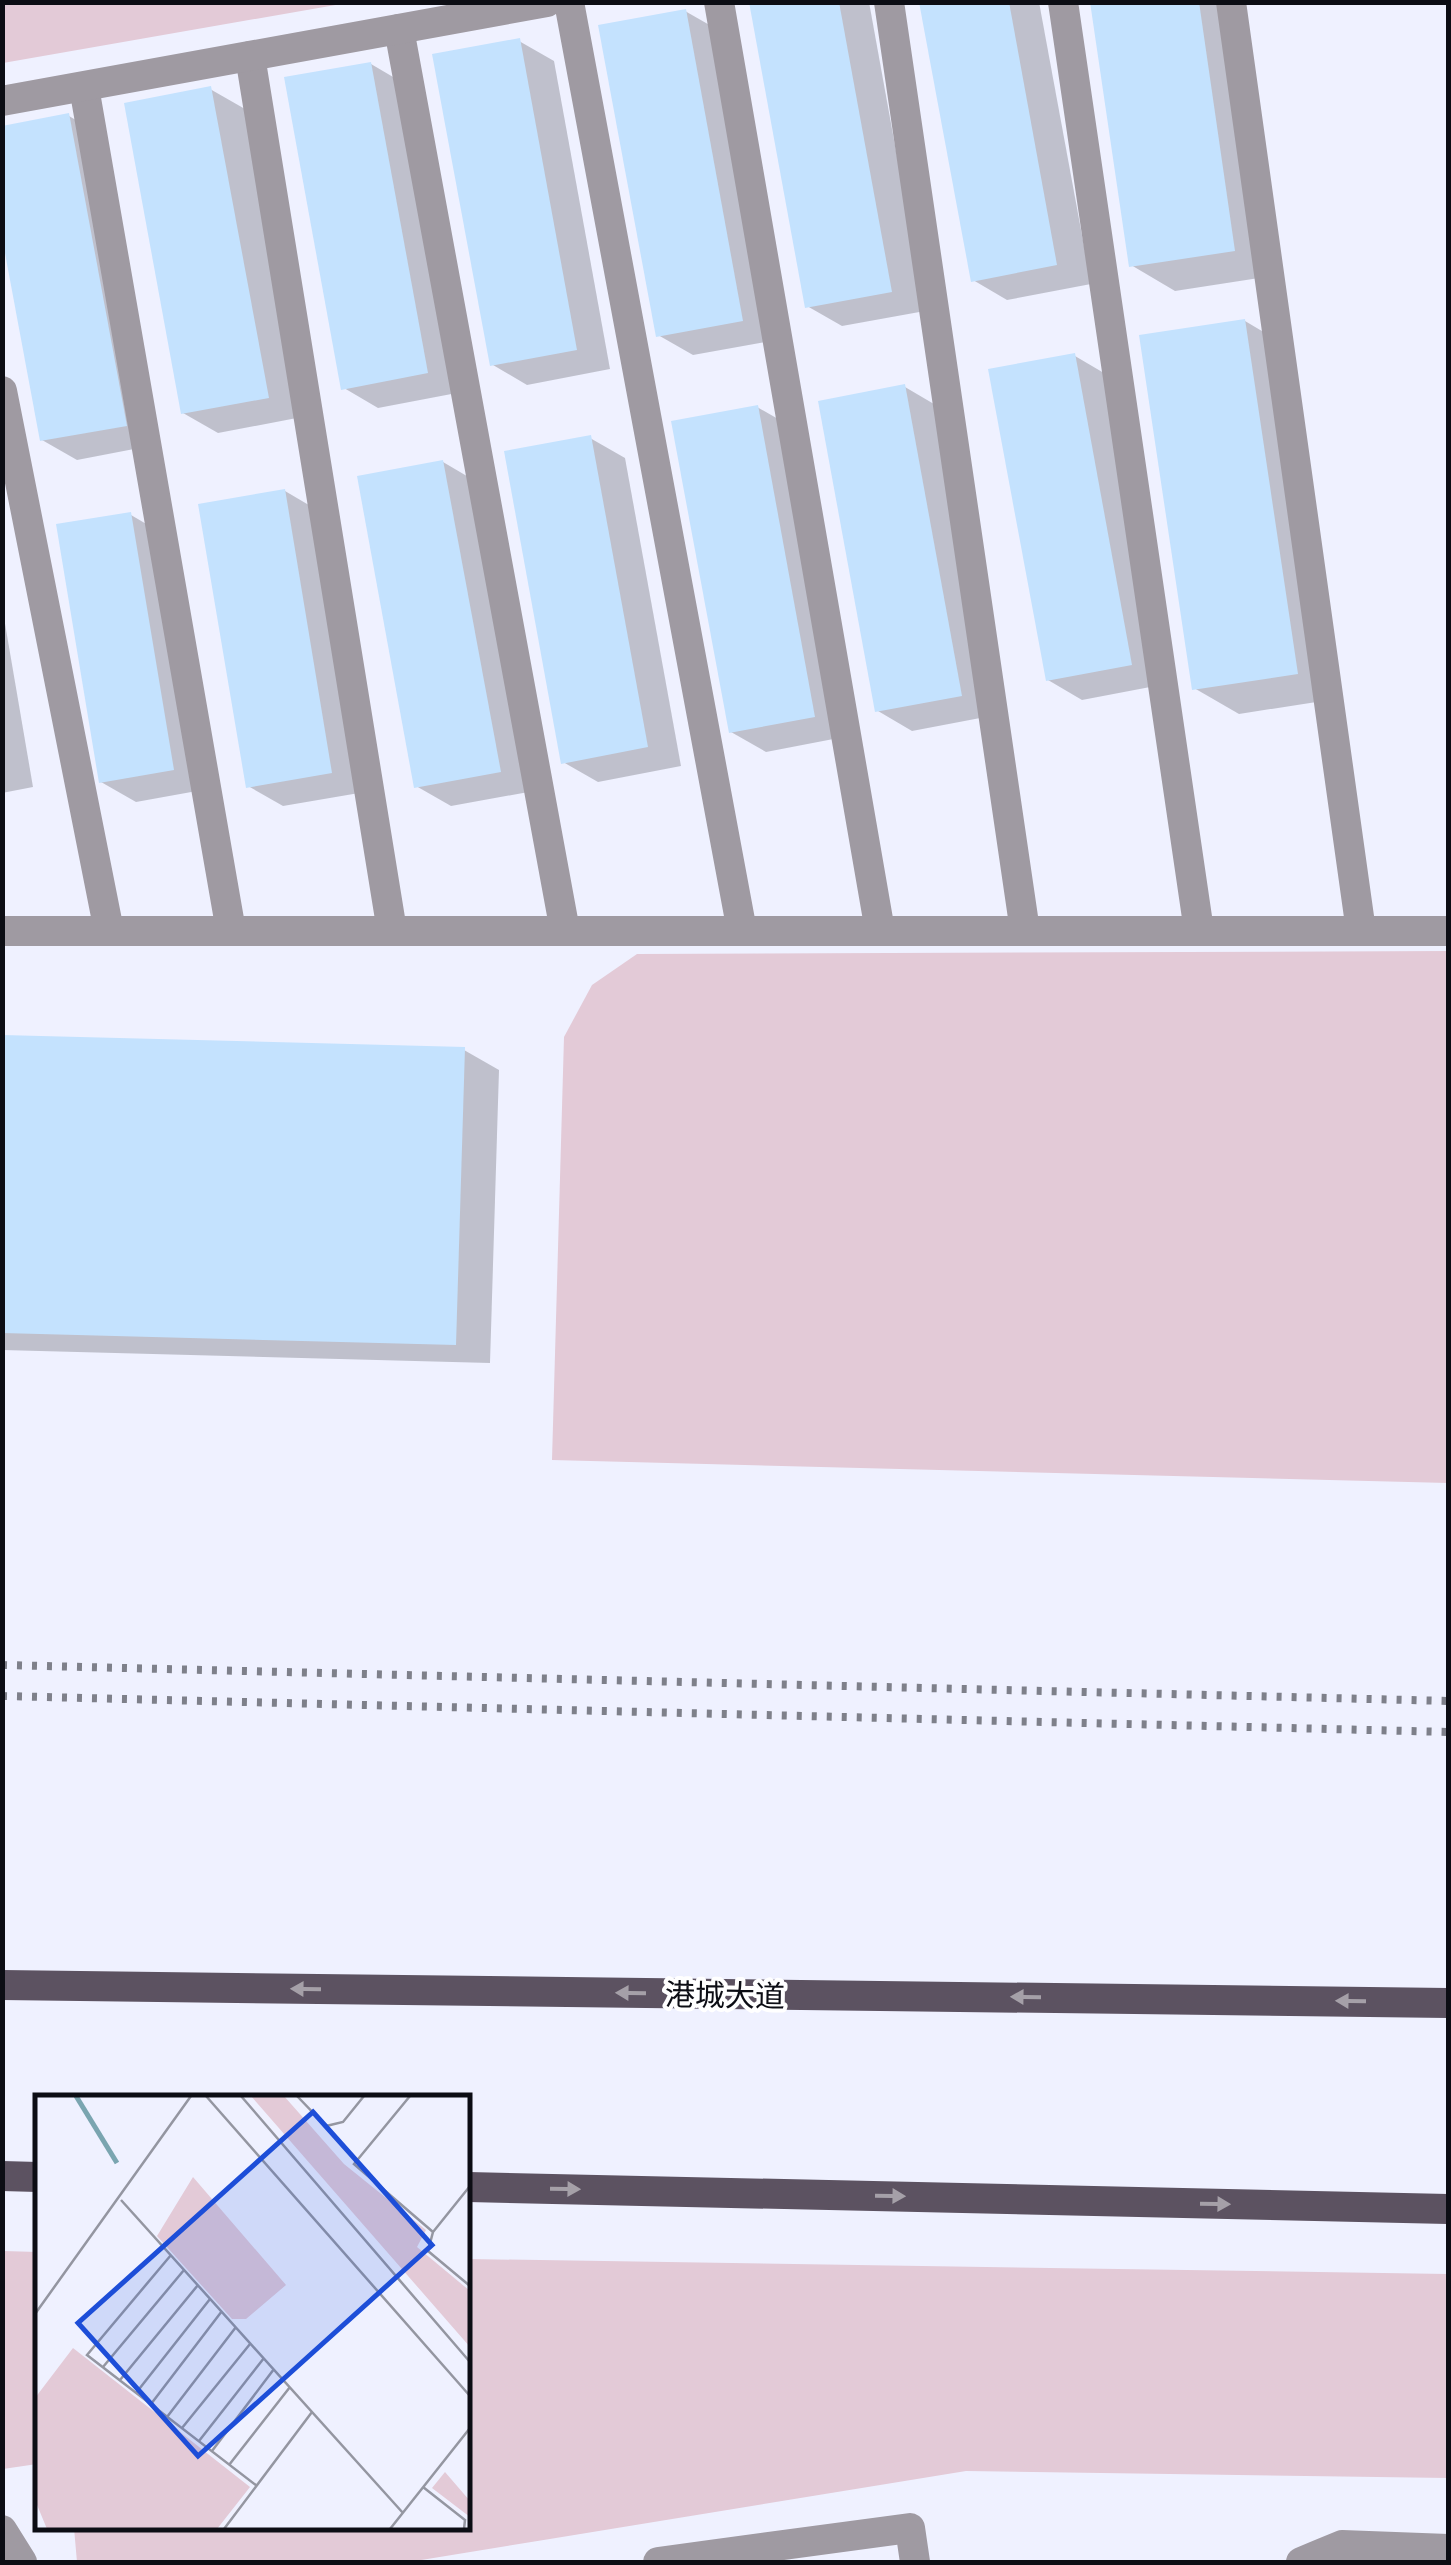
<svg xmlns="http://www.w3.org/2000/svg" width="1451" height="2565" font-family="Barlow,'Noto Sans SC',sans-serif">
	<rect width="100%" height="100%" fill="#eff1ff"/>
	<g fill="#e3cad7">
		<path d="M3 2H347V3L3 63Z"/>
		<path d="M1448 951V1483L552 1460 564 1037 592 985 637 954Z"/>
		<path d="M3 2251 38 2252 37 2464 3 2469Z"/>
		<path d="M468 2259 1448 2274V2478L966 2471 409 2562H77L74 2528H468Z"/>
	</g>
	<g fill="#0003">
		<path d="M752 2H869L925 311 842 326 807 306Z"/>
		<path d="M922 2H1039L1091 284 1007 300 973 280Z"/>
		<path d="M1093 2H1239L1278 275 1175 291 1131 265Z"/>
		<path d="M685 11 720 31 776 340 693 355 658 335Z"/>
		<path d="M519 41 554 61 610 369 527 385 493 365Z"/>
		<path d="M371 64 405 84 462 392 378 408 344 388Z"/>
		<path d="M210 89 245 109 302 417 218 433 183 413Z"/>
		<path d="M69 116 103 136 160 444 77 460 42 440Z"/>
		<path d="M1245 321 1289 347 1342 698 1239 714 1194 688Z"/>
		<path d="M1075 356 1109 376 1166 684 1082 700 1048 680Z"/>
		<path d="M905 387 939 407 996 715 912 731 878 711Z"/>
		<path d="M757 407 792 427 849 736 766 752 731 732Z"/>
		<path d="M590 438 625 458 681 766 598 782 563 762Z"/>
		<path d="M443 462 477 482 534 791 451 806 416 786Z"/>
		<path d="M285 491 319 511 365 792 283 806 248 786Z"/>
		<path d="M131 515 165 535 208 789 136 802 101 782Z"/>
		<path d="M2 606 33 787 2 793Z"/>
		<path d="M2 1037 464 1050 499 1070 490 1363 2 1350Z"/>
	</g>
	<g fill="#c4e2fe">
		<path d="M749 2H839L892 292 805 308Z"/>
		<path d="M919 2H1009L1057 265 971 282Z"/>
		<path d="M1090 2H1199L1235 251 1129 267Z"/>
		<path d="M686 9 743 321 656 337 598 25Z"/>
		<path d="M520 38 577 350 490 366 432 54Z"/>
		<path d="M371 62 428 373 341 390 284 77Z"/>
		<path d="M211 86 269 398 181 414 124 103Z"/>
		<path d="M69 113 127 426 40 441 2 237V126Z"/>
		<path d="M1245 319 1298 674 1192 690 1139 335Z"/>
		<path d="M1075 353 1132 665 1046 681 988 369Z"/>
		<path d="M905 384 962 696 875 712 818 401Z"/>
		<path d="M758 405 815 717 729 733 671 421Z"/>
		<path d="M591 435 648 747 561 764 504 451Z"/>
		<path d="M443 460 501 772 414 788 357 476Z"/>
		<path d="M285 489 332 773 246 788 198 504Z"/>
		<path d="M131 512 174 770 99 783 56 524Z"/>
		<path d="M2 1035 465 1047 456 1345 2 1333Z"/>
	</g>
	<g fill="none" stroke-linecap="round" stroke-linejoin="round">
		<g stroke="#9f9aa2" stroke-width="30">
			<path d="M569 2 742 931"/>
			<path d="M719 2 880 931"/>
			<path d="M889 2 1025 931"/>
			<path d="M1063 2 1199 931"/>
			<path d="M1231 2 1361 931"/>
			<path d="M399 29 565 931"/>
			<path d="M250 56 392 931"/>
			<path d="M84 87 231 931"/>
			<path d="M2 101 547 2"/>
			<path d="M2 391 109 931"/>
			<path d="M2 931H1448"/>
			<path d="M2 2530 22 2562"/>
			<path d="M658 2562 910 2528 915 2562"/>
			<path d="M1301 2562 1342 2545 1448 2549"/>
		</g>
		<g stroke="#5c5261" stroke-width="30">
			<path d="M2 1985 1448 2003"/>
			<path d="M2 2176 38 2177"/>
			<path d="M468 2187 1448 2209"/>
		</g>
		<g stroke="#7e808a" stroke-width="8" stroke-dasharray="5 10" stroke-linecap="butt">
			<path d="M2 1665 1448 1701"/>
			<path d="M2 1696 1448 1732"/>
		</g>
	</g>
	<defs><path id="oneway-solid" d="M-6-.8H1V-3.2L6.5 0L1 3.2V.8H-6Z" transform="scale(2.5)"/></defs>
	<g fill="#a5a0a8">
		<use href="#oneway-solid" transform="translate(306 1989) rotate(-179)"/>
		<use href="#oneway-solid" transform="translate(631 1993) rotate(-179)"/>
		<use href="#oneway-solid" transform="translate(1026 1997) rotate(-179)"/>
		<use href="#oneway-solid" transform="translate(1351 2001) rotate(-179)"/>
		<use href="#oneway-solid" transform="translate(565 2189) rotate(1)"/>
		<use href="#oneway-solid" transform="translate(890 2196) rotate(1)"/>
		<use href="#oneway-solid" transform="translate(1215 2204) rotate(1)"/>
	</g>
	<g text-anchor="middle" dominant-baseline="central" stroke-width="8" stroke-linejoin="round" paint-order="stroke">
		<g font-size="30" fill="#0c0d14" stroke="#fff">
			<text transform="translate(725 1994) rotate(1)">港城大道</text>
		</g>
	</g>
	<g transform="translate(35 2095)">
		<rect width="435" height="435" fill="#eff1ff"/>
		<path d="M216 1H249L309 69 391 135 382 152 435 196V252ZM158 82 251 190 211 224H197L122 141ZM38 253 215 392 182 434H12L0 405V303ZM410 377 435 406V422L397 393Z" fill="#e3cad7"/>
		<path fill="none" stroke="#7aa5b0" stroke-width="5" d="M41 1 82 68"/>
		<path fill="none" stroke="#9496a1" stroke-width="2.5" d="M171 1 435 301M206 1 435 267M262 1 291 31 308 27 329 1M375 1 319 69 398 137M435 91 398 137 393 156 435 191M86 105 368 418M136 160 52 260 222 391M0 219 156 1M68 272 149 175M85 285 163 190M101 298 175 204M116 309 187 216M132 322 201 232M147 333 215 249M164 346 229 263M177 356 239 274M194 370 255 292M388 392 430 425 429 434M189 434 277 317M355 434 435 333"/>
		<path fill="#1d4ed8" fill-opacity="0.15" stroke="#1d4ed8" stroke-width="5" d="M278 17 397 150 163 361 43 228Z"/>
		<rect width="435" height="435" fill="none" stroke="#0c0d14" stroke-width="5"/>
	</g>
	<rect width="1451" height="2565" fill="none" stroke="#0c0d14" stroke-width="10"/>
</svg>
